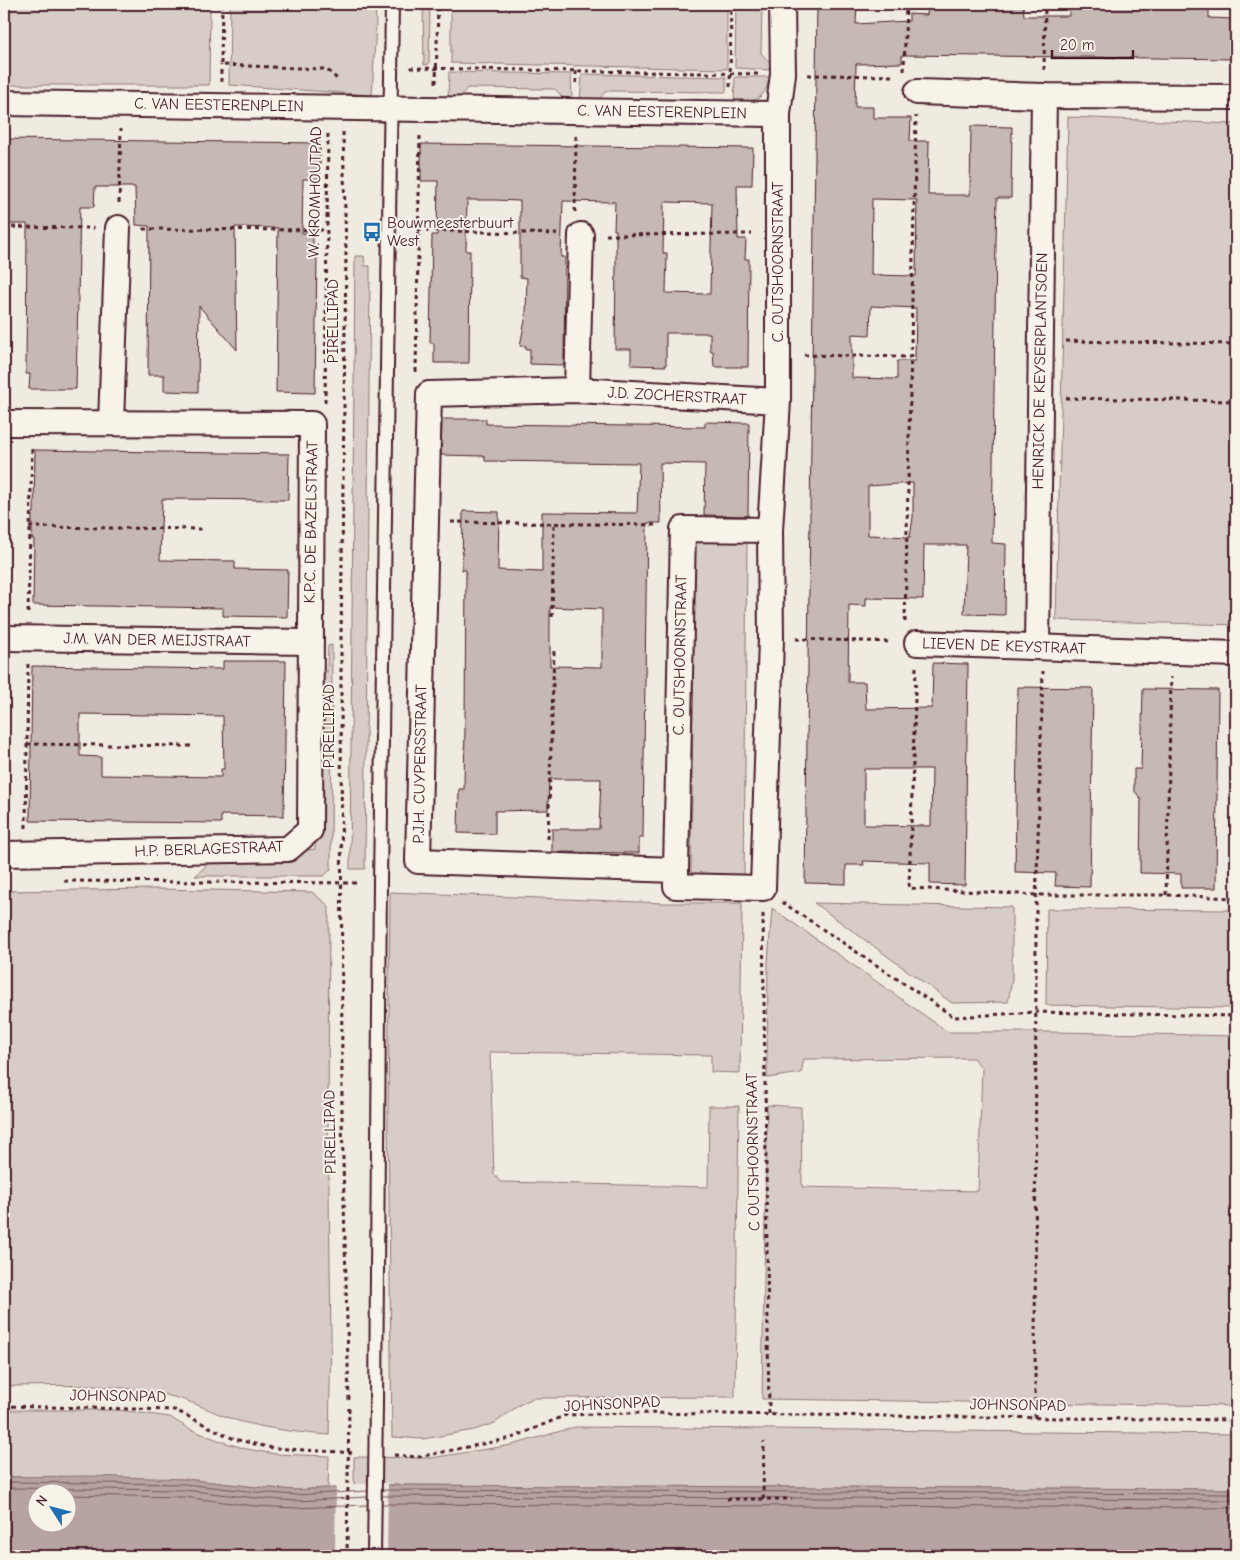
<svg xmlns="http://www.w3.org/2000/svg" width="1240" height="1560" font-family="'Comic Neue',sans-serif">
	<rect width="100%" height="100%" fill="#f0ebe0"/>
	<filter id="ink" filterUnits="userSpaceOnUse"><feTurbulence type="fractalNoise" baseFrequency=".02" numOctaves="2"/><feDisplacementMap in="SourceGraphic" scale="10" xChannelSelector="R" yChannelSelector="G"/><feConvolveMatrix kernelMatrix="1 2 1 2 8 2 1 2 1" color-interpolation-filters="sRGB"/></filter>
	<g filter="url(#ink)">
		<g fill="#d8cdc6" stroke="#917678">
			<path d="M4 4H210L209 85H4Z"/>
			<path d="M230 4H375L376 24 372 95 229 85Z"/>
			<path d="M423 4H430L429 64 424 65Z"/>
			<path d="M451 4H727V69L451 63Z"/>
			<path d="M736 4H762L761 53 770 63 769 70 735 68Z"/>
			<path d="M449 72 571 74 572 101H566L555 89 467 88 459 99 448 100Z"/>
			<path d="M582 74 726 77V92L606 91 597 101H580Z"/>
			<path d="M735 77H769C766 100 754 102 734 103Z"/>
			<path d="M1068 117 1236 124V625L1056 620Z"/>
			<path d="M355 256H364L365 266H370L365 869H350Z"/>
			<path d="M695 539 747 540 744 878 691 876Z"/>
			<path d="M332 645 331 869 324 876H195L209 863 315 849 318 673 327 672 328 646Z"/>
			<path d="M157 889 312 892 329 906 328 1120 331 1337 329 1435C300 1433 270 1429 242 1422 219 1416 198 1403 174 1397 119 1382 60 1386 4 1386V891Z"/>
			<path d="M390 892 664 903H742L740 1073 711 1072V1055L490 1052 494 1174 500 1182 708 1187 709 1106H739L735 1397 533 1398 519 1405 495 1423 474 1430 423 1439 392 1437 388 1123Z"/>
			<path d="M814 903 1012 907V979L1008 1002 952 1003Z"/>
			<path d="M772 908 948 1032H1058L1236 1036V1406L762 1399 767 1105 801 1107 802 1187 978 1191 982 1068 973 1058 804 1059 801 1073 767 1078 768 962Z"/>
			<path d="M1047 909 1236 910V1008L1046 1005Z"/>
			<path d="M4 1410H119L170 1417 189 1429 226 1443 247 1449 275 1454 329 1456 328 1488 296 1490 257 1487 185 1479 4 1477Z"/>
			<path d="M575 1427 1236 1434V1489L384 1485 354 1486V1457L431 1458 512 1445Z"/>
		</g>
		<path fill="#b7a4a2" stroke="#8b6f72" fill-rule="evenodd" d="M87 1476 185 1479 257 1487 296 1490 384 1485 1236 1489V1556H4V1477ZM38 1492H68V1522H38Z"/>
		<path fill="#f0ebe0" d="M388 1483 387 1556H335L336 1485Z"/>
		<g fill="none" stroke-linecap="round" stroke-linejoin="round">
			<g stroke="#76545b" stroke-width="1">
				<path d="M4 1482 185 1484 256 1492 296 1495 367 1491"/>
				<path d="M4 1488 184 1490 256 1498 296 1501 367 1497"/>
				<path d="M382 1490 1236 1494"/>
				<path d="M68 1495 184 1497 255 1506 296 1508 367 1505"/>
				<path d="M382 1496 1236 1500"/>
				<path d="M382 1504 1236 1508"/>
			</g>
		</g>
		<g fill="#c6b8b3" stroke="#4a1f2b" fill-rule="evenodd">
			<path d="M817 4H857L856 24 909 21V14L927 15 928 4H1023L1024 16H1069V4H1209V18L1236 19V59L902 55V63L856 64 855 107H873V118H911L910 141H929L928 195H970L971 126 1012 127 1011 198H997L996 243 992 543 1006 544 1005 615 964 614 966 545H924L923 599 866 598V606L849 605 848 682H865L866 709 932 708 933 663 968 664 965 885 930 884V863L863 861 864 865H846V884L805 883ZM872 199 917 200 916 276 871 275ZM871 306 916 308 915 361H897V379L852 378V334L870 335ZM913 483V517L910 537 868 535V486ZM864 769H932L931 826 864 825Z"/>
			<path d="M4 139 320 143V179H303L302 233H313V254H317L315 393 276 392 278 228 235 227 237 350 199 306 198 392 164 391V375H148L149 226 136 225 135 187H95L94 207H80L76 389H29L30 374H26L27 224H4Z"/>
			<path d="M421 144 753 148 752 185H737L738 239H746L745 259H749L748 367H714L713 351H710V333H666V366L631 365V349H615L616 263V230H614L615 202 563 201 561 257H565L564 365 530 364V349H526V346H520L526 315 527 278 520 277V201L494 200H467L466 251H470L469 363H434V343H430L432 235H437L438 181H421ZM664 202 712 203 710 294 666 293 667 253H663Z"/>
			<path d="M442 419H486V424L705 427V422L749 423 748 516 704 515 705 464 660 463 661 523H647L643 838H639V853L552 852V829H599L601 779H549L548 810 495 811V834L458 833 459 789H464L465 723 466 570H462L463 511 499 512 498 570 542 572V512L637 513 639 463 485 461V456L441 455ZM550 607 602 609V667L550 666Z"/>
			<path d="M35 450 289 454 288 500 162 499 160 560 235 561V569L288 570 287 617 223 616V608L33 605 34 539H32V513H34Z"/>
			<path d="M223 661H286L284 816 221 815V823L30 821 32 666 223 669ZM80 714 223 716 224 769H221V777L101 775V757L80 756Z"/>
			<path d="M1018 687 1093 688 1090 887 1055 886 1056 873 1015 872Z"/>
			<path d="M1143 689 1218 690 1216 888H1181V874L1140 873 1141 799 1134 790V769H1141Z"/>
		</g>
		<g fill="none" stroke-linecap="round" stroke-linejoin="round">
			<defs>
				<path id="lane" d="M376 1404 380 882 392 4"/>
				<g id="street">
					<path d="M917 92 1044 96 1236 97"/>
					<path d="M4 103 778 114 783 74 782 4"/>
					<path d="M577 390 581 235"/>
					<path d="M778 401 577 390 429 394 418 861 676 870V886L763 888 771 639 770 530 778 401V114"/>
					<path d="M4 423 312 424 310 830 288 849 4 854"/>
					<path d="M111 423 118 228"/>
					<path d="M4 638 310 642"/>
					<path d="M917 643 1236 654"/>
					<path d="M1037 646 1044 96"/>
					<path d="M676 870 683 529 770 530"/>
				</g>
			</defs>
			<use href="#lane" stroke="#4a1f2b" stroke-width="16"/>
			<use href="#street" stroke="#4a1f2b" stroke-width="28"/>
			<g stroke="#4a1f2b" stroke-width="3" stroke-dasharray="4 4" stroke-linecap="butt">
				<path d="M222 4 221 65 323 69 330 72 339 81"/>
				<path d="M410 68 759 74"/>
				<path d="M1044 70 1045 4"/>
				<path d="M576 71V87"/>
				<path d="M904 71 906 4"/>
				<path d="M808 75 896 76"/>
				<path d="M221 82V65"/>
				<path d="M436 83 438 4"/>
				<path d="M730 87 731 4"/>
				<path d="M343 132 346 252 341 640 342 1118 349 1404"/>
				<path d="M119 203 121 129"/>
				<path d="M575 212 576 136"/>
				<path d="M4 227 94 228"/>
				<path d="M143 229 327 230"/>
				<path d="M418 230 557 234"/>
				<path d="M606 235 752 234"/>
				<path d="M1066 341 1236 344"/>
				<path d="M804 355 910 357"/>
				<path d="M416 372 420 134"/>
				<path d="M1066 398 1236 401"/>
				<path d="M325 402 328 133"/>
				<path d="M451 522 658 525"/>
				<path d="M29 527 203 529"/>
				<path d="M28 613 32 447"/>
				<path d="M552 617 554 523"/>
				<path d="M905 622 916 116"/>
				<path d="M796 639 892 642"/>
				<path d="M916 667 909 888 1037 895H1166L1236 898"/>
				<path d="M27 744 193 746"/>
				<path d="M26 828 28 662"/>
				<path d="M548 839 554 651"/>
				<path d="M64 881 360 883"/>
				<path d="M1166 895 1171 677"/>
				<path d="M782 902 954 1017 1036 1012 1236 1016"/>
				<path d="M763 914 769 1415"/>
				<path d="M4 1406 175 1410 234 1439 272 1448 355 1453"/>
				<path d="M1035 1418 1036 906 1043 671"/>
				<path d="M394 1455 418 1457 512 1438 566 1415 631 1413 1236 1420"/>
				<path d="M727 1499H792"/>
				<path d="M763 1499 764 1442"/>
			</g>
			<use href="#lane" stroke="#f7f3e8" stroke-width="12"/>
			<use href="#street" stroke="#f7f3e8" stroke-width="24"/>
			<defs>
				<path id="lane-bridge" d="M374 1556 376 1404"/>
			</defs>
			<use href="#lane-bridge" stroke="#4a1f2b" stroke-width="16" stroke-linecap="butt"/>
			<path stroke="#4a1f2b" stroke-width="3" stroke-dasharray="4 4" stroke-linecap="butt" d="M347 1556 349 1404"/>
			<use href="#lane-bridge" stroke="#f7f3e8" stroke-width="12"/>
		</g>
	</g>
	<defs>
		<symbol id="bus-bare" viewBox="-9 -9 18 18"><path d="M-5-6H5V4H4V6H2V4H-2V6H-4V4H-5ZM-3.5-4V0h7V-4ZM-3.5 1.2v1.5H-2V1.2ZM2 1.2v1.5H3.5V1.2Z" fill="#1f6fb2" stroke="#f7f3e8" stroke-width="2.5" paint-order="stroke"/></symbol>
	</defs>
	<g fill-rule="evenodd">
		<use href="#bus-bare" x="358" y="218" width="28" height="28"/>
	</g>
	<g text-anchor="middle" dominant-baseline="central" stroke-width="4" stroke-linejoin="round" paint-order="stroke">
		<g font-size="16" fill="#4a1f2b" stroke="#f7f3e8">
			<text transform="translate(219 105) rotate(1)">C. VAN EESTERENPLEIN</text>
			<text transform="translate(662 112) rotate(1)">C. VAN EESTERENPLEIN</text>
			<text transform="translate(315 192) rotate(-89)">W. KROMHOUTPAD</text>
			<text transform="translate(778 262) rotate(-90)">C. OUTSHOORNSTRAAT</text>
			<text transform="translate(333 321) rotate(-90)">PIRELLIPAD</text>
			<text transform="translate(1040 371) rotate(-89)">HENRICK DE KEYSERPLANTSOEN</text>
			<text transform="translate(677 396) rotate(3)">J.D. ZOCHERSTRAAT</text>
			<text transform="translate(311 522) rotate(-89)">K.P.C. DE BAZELSTRAAT</text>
			<text transform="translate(157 640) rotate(1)">J.M. VAN DER MEIJSTRAAT</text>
			<text transform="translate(1004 646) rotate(2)">LIEVEN DE KEYSTRAAT</text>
			<text transform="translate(680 655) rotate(-89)">C. OUTSHOORNSTRAAT</text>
			<text transform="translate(329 726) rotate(-90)">PIRELLIPAD</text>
			<text transform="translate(420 764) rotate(-89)">P.J.H. CUYPERSSTRAAT</text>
			<text transform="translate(209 849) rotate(-2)">H.P. BERLAGESTRAAT</text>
			<text transform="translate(330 1132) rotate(-91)">PIRELLIPAD</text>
			<text transform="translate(753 1152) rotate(-91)">C OUTSHOORNSTRAAT</text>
			<text transform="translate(118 1396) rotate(1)">JOHNSONPAD</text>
			<text transform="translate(612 1404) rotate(-3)">JOHNSONPAD</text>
			<text transform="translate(1018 1405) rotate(1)">JOHNSONPAD</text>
		</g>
		<g font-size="16" fill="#4a1f2b" stroke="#f7f3e8" text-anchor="start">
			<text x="387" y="223">Bouwmeesterbuurt<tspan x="387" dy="18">West</tspan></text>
		</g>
	</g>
	<rect width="1240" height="1560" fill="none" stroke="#f7f3e8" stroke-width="20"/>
	<rect x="10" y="10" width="1220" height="1540" fill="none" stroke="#4a1f2b" stroke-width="2" filter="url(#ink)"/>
	<g transform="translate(52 1508) rotate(306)"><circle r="24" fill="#f7f3e8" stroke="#b29e9c"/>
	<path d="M0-4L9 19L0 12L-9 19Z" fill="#1f6fb2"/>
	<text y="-8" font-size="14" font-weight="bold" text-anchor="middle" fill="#4a1f2b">N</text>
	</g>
	<path d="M1052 50v8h81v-8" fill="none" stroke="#4a1f2b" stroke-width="2.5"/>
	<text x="1060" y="50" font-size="15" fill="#4a1f2b" stroke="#f7f3e8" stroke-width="4" paint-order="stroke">20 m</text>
</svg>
